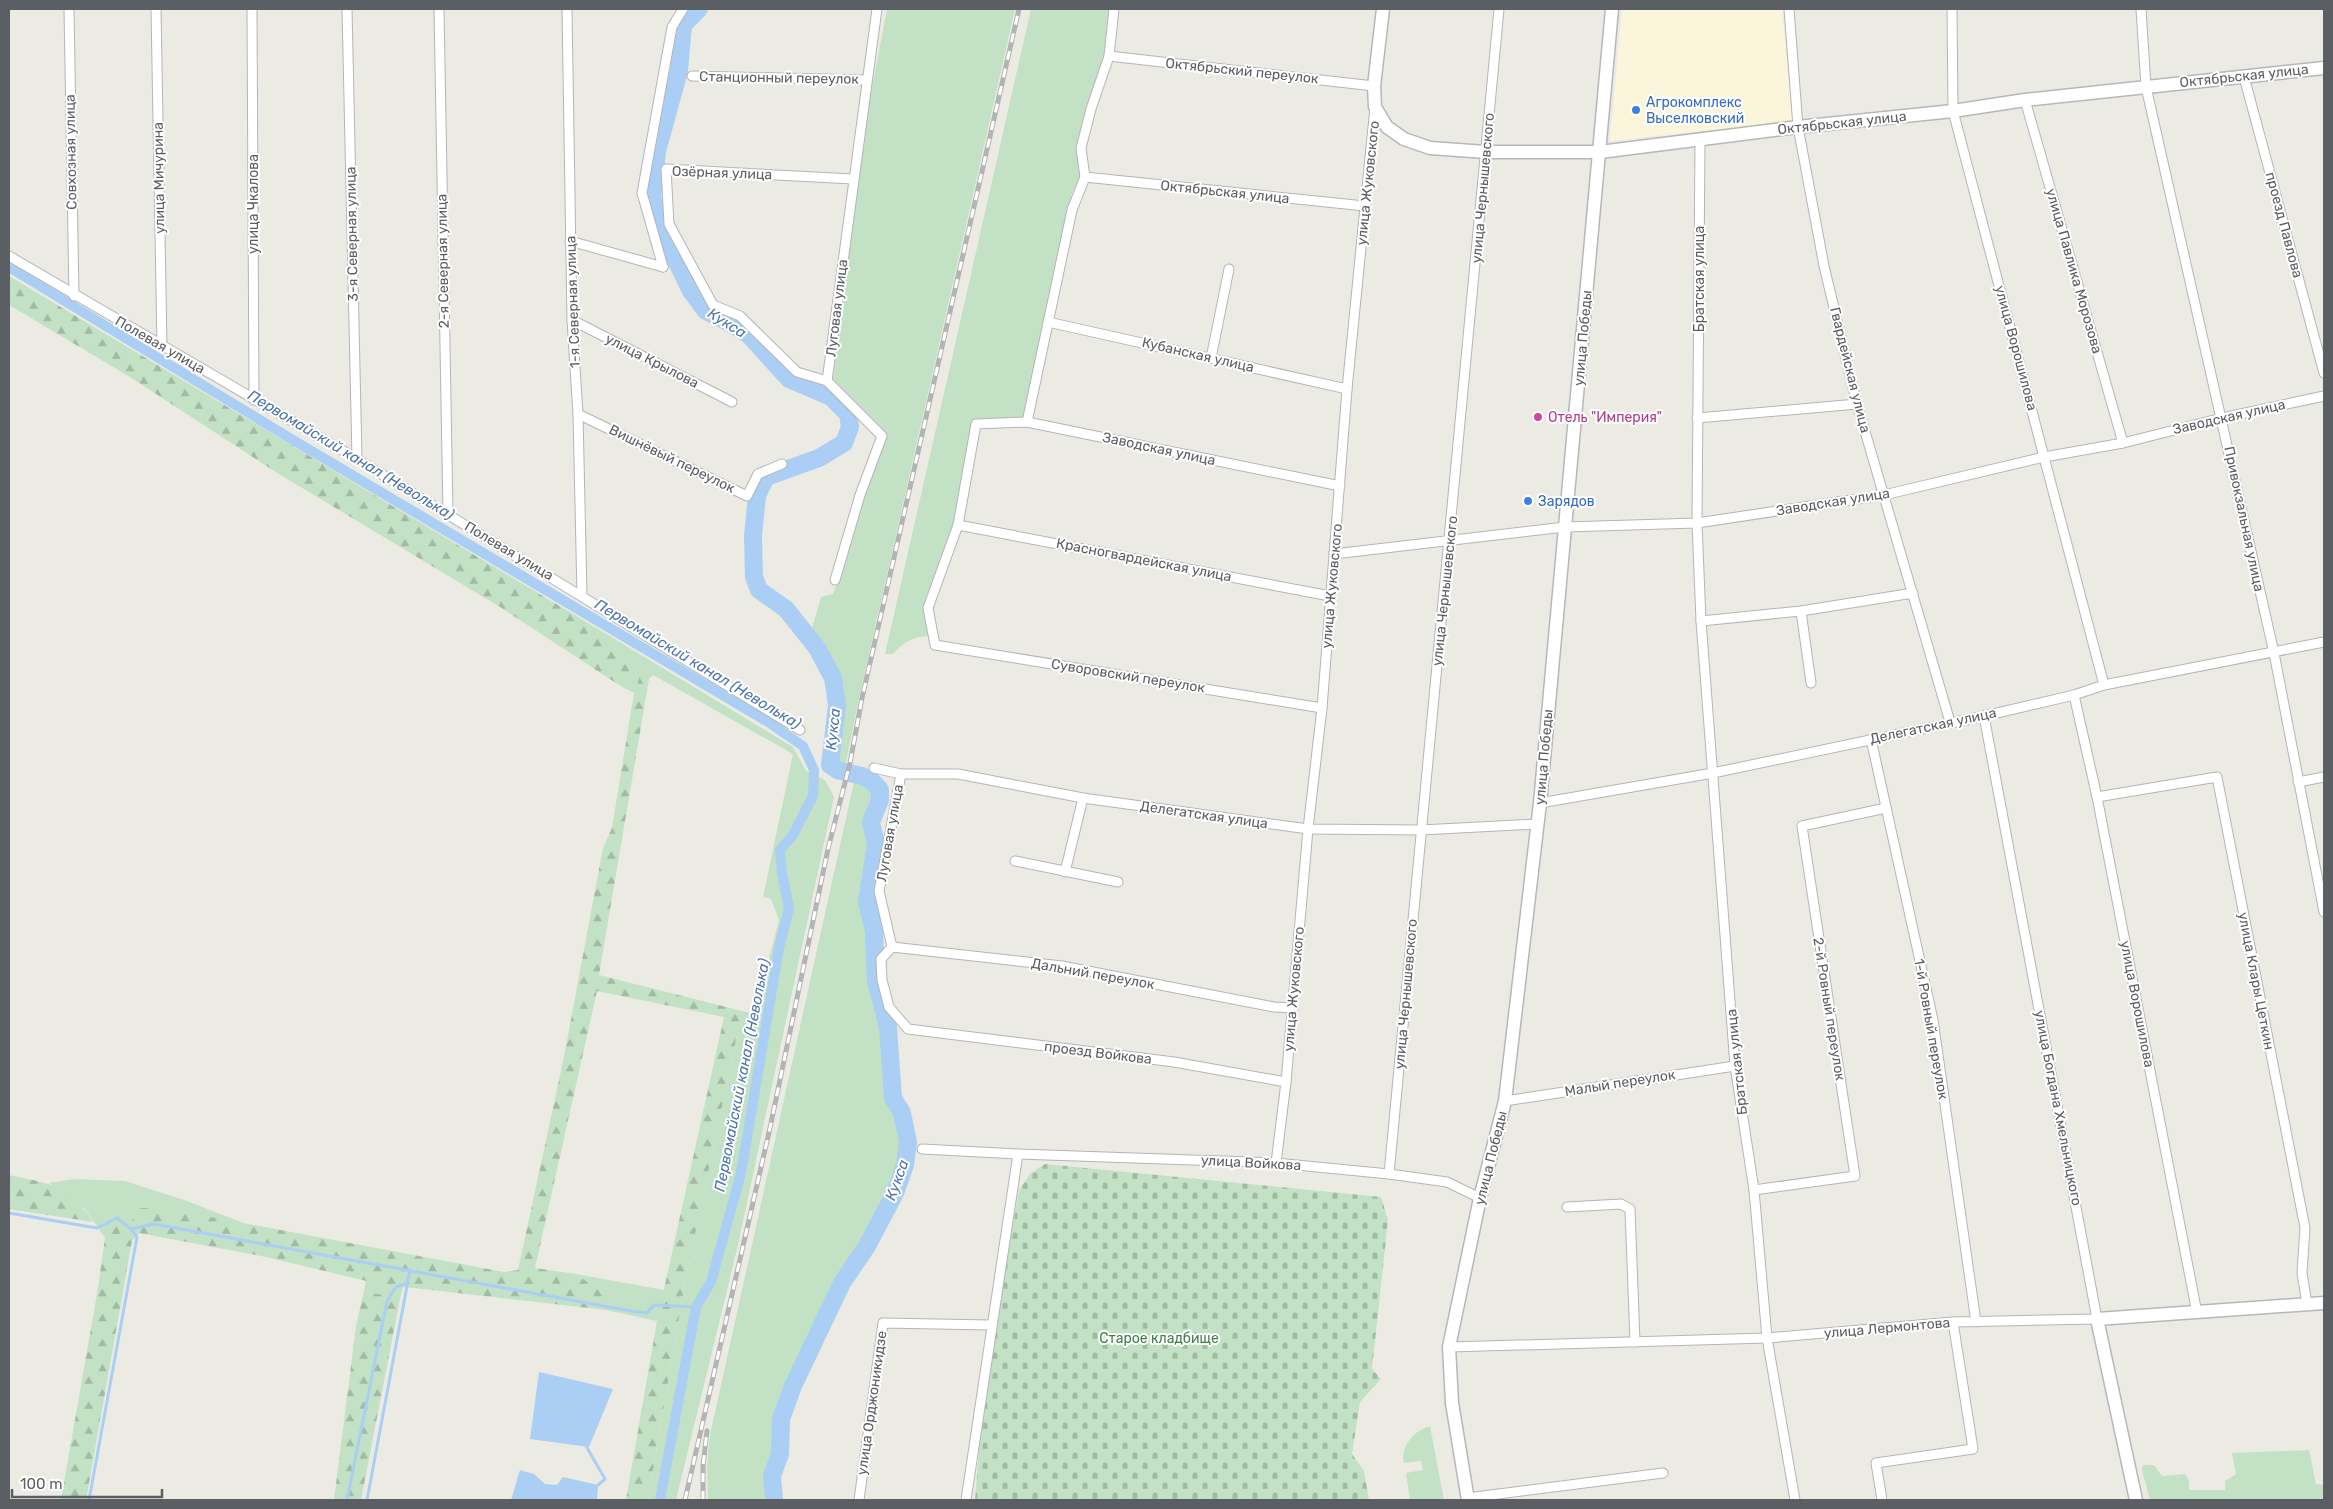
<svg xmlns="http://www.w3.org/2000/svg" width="2333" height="1509" font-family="Rubik,sans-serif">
	<defs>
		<pattern id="forest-firs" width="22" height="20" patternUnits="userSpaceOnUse" patternTransform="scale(1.25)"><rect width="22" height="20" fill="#c2e1c5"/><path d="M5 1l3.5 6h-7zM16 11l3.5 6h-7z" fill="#a1baa3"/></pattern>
		<pattern id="cemetery-stones" width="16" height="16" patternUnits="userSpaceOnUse" patternTransform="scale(1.25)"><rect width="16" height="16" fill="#c2e1c5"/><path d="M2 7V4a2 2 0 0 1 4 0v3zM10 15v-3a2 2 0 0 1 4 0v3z" fill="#a1baa3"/></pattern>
	</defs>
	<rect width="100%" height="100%" fill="#ecebe3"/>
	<path fill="#faf5db" d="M1622 9H1782L1793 121 1610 141Z"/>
	<g fill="#c2e1c5">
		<path d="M887 9H1015L859 698 845 767 833 760 841 689 829 660 811 632 821 597 833 594 848 550 862 494 883 438V429L833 379 868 109Z"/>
		<path d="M1031 9H1110L1104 55 1087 108 1078 147 1080 176 1072 193 1068 211 1024 418 976 419 970 430 954 524 926 597 925 619 928 636C912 637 904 642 893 654H885Z"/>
		<path d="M618 641 793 747 806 771 825 780 834 797 737 1249 676 1500H648L685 1282 742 1011 755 1014 779 920 771 899 763 897 793 754 646 671 641 673 634 693 622 687 631 678 613 653Z"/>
		<path d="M854 782 872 791 877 799 868 820 871 847 862 901 871 933V983L878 996 885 1028 888 1097 898 1115 904 1142 902 1165 892 1191 839 1282 790 1385 778 1418 776 1454 769 1475 771 1500H708L707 1466 710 1435Z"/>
		<path d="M73 1179 125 1181 187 1201 246 1224 163 1208H140L132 1219 139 1233 132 1241 128 1233 112 1227 105 1238 84 1208 49 1183Z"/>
		<path d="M576 1274 664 1290 657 1321 606 1310V1295Z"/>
		<path d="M366 1281 403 1287 400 1299 364 1291Z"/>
		<path d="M1430 1426 1444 1500H1410L1406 1473 1423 1470 1421 1461 1404 1463C1400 1446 1414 1431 1430 1426Z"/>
		<path d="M2309 1450 2316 1484 2324 1485V1500H2150L2142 1470 2143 1465H2154L2162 1476 2185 1474 2189 1480V1490H2225V1481L2236 1474 2232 1453Z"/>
	</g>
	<g fill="url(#forest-firs)">
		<path d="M9 276 618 641 613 653 635 667 631 678 622 687 500 607 274 471 130 377 9 305Z"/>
		<path d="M645 671 654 675 649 678 648 685 599 975 742 1011 685 1282 648 1500H626L657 1321 724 1017 597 991 535 1268 576 1274 606 1295V1310L379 1284 266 1257 139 1233 132 1219 139 1208H163L504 1272 518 1270 564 1057 603 848 612 828 634 693 641 673Z"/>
		<path d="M9 1175C50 1184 69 1184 93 1222L9 1209Z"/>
		<path d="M117 1225 128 1233 132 1241 86 1500H61L98 1288 105 1238 112 1227Z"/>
		<path d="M364 1291 400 1299 361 1500H334L356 1326Z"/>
	</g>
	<path fill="url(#cemetery-stones)" d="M1045 1164 1381 1197 1388 1220 1372 1369 1381 1379 1360 1402 1352 1454 1364 1471 1369 1500H975L983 1400 1019 1190 1031 1173Z"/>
	<g fill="#abcef5">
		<path d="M539 1372 613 1389 589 1447 530 1439Z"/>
		<path d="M520 1470 534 1474 545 1484 557 1485 563 1477 598 1485 597 1500H511Z"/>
	</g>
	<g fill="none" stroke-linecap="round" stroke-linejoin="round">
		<g stroke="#abcef5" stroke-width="3">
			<path d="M9 1213 97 1228 117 1218 131 1229 137 1237 89 1500"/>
			<path d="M131 1229 154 1224 631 1311 647 1313 654 1305 696 1307"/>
			<path d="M586 1446 605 1479 598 1485"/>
			<path d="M347 1500 387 1301 396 1287 408 1283"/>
			<path d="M367 1500 410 1270"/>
		</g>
		<path stroke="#abcef5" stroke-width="10" d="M9 267 288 437 768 722 803 746 814 770 813 796 793 835 780 850 782 873 789 908 779 948 741 1173 711 1282 696 1307 660 1500"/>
		<path stroke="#abcef5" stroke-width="18" d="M699 9 683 25 679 71 657 151 652 198 666 240 691 291 706 311 732 324 750 336 789 379 831 397 848 414 850 427 844 443 819 458 766 477 757 496 753 536 754 577 759 590 786 609 817 648 833 678 837 705 830 765 837 770 862 776 872 781 880 790V800L871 822 876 844 867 902 874 931 876 981 888 1027 893 1098 902 1113 908 1142 905 1165 895 1193 867 1246 842 1283 793 1386 781 1419 780 1454 772 1476 774 1500"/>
		<defs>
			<g id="street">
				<path d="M69 9 74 296"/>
				<path d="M156 9 162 347"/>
				<path d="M252 9 254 400"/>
				<path d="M347 9 357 459"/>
				<path d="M439 9 448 514"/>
				<path d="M567 9 572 320 578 414 582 595"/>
				<path d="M1789 9 1798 127 1824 266 1857 404 1950 722"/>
				<path d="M1952 9 1953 111 2104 685"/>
				<path d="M2141 9 2146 87 2274 653 2324 912"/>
				<path d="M1109 56 1374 86"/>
				<path d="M692 76 866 80"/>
				<path d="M2244 77 2324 373"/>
				<path d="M2025 100 2123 443"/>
				<path d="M1700 140 1697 523 1701 621 1735 1066 1754 1190 1767 1338 1795 1500"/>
				<path d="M1085 177 1365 206"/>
				<path d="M570 241 663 267"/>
				<path d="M9 256 357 459 800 730"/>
				<path d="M663 267 642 193 672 27 683 9"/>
				<path d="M572 320 732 402"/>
				<path d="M1048 322 1347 389"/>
				<path d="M1211 358 1229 269"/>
				<path d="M827 381 797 372 740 316 713 305 669 224 666 169 853 179"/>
				<path d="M578 414 747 496 758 474 782 464"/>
				<path d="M1697 418 1857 404"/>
				<path d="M1027 422 1072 210 1085 177 1081 148 1091 109 1109 56 1114 9"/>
				<path d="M958 525 1330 596"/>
				<path d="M1334 554 1565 527 1697 523 1884 495 2044 457 2123 443 2222 418 2324 396"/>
				<path d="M835 580 860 495 882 436 827 381 877 9"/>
				<path d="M1801 611 1811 683"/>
				<path d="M1701 621 1801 611 1913 593"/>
				<path d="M2074 695 2097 797 2197 1313"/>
				<path d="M1322 708 935 645 928 608 958 525 976 424 1027 422 1340 486"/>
				<path d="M1871 739 1933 1020 1976 1322"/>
				<path d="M874 768 901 774H958L1083 798 1308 829 1421 830 1537 824"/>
				<path d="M901 774 879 891 892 947 881 959 882 980 889 1007 908 1029 1174 1062 1286 1082"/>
				<path d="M2298 782 2324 777"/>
				<path d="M2097 797 2217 777 2305 1228 2302 1273 2307 1304"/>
				<path d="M1540 803 1713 773 1984 716 2074 695 2104 685 2324 642"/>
				<path d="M1015 861 1118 882"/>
				<path d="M1065 872 1083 798"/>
				<path d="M892 947 1062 966 1274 1007 1293 1008"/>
				<path d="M1505 1101 1735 1066"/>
				<path d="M922 1149 1018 1154"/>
				<path d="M1276 1163 1286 1082 1308 829 1322 708 1347 389 1375 107"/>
				<path d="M1389 1174 1499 9"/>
				<path d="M1754 1190 1855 1176 1802 826 1886 808"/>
				<path d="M1567 1207 1621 1204 1630 1209 1635 1342"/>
				<path d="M1449 1347 1767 1338 1953 1322 2097 1319 1984 716"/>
				<path d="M1467 1498 1663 1473"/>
				<path d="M859 1500 883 1323 991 1325"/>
				<path d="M966 1500 1018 1154 1276 1163 1389 1174 1447 1182 1480 1198"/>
				<path d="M1882 1500 1876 1463 1973 1449 1953 1322"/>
			</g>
			<g id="secondary">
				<path d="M1383 9 1374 86 1375 107 1387 127 1404 139 1430 148 1486 152H1600L1798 127 1953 111 2025 100 2324 68"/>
				<path d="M1468 1500 1452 1403 1449 1347 1480 1198 1505 1101 1540 803 1612 9"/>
				<path d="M2136 1500 2097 1319 2324 1303"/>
			</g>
		</defs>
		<use href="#street" stroke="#b4b5b9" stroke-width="11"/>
		<use href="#secondary" stroke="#b5b7bc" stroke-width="15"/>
		<use href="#street" stroke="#fff" stroke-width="9"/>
		<use href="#secondary" stroke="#fff" stroke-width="12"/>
		<defs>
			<g id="rail">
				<path d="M685 1500 770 1128 828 849 850 763 862 698 1019 9"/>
				<path d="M703 1500V1466L707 1431"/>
			</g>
		</defs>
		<use href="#rail" stroke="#b3b4b4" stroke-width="5"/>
		<use href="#rail" stroke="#fff" stroke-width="3" stroke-dasharray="9" stroke-linecap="butt"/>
	</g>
	<g fill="#3f7fe0" stroke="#fff" stroke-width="2">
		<circle cx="1636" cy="110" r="5"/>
		<circle cx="1528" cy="501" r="5"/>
	</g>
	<circle fill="#d1479c" stroke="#fff" stroke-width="2" cx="1538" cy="417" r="5"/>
	<g text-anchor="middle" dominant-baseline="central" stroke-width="4" stroke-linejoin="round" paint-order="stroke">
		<g font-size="14" fill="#5b5e62" stroke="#fff">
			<text transform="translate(1242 71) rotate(6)">Октябрьский переулок</text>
			<text transform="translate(2244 76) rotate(-6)">Октябрьская улица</text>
			<text transform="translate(779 78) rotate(1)">Станционный переулок</text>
			<text transform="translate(1842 123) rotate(-6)">Октябрьская улица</text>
			<text transform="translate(71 152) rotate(-91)">Совхозная улица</text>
			<text transform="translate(722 173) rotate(2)">Озёрная улица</text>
			<text transform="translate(159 178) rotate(-91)">улица Мичурина</text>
			<text transform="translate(1368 183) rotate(-84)">улица Жуковского</text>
			<text transform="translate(1483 188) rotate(-85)">улица Чернышевского</text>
			<text transform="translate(1225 192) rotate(6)">Октябрьская улица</text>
			<text transform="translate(253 204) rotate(-90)">улица Чкалова</text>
			<text transform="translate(2284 225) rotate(75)">проезд Павлова</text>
			<text transform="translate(352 234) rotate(-91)">3-я Северная улица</text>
			<text transform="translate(443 261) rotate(-91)">2-я Северная улица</text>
			<text transform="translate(2074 271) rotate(74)">улица Павлика Морозова</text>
			<text transform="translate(1699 279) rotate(-90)">Братская улица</text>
			<text transform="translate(573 302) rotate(-92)">1-я Северная улица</text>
			<text transform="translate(837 308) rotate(-83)">Луговая улица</text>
			<text transform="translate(1583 338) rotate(-85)">улица Победы</text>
			<text transform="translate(160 345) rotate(30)">Полевая улица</text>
			<text transform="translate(2016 348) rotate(75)">улица Ворошилова</text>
			<text transform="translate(1198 355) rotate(13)">Кубанская улица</text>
			<text transform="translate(652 361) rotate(27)">улица Крылова</text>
			<text transform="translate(1850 370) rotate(76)">Гвардейская улица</text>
			<text transform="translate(2229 417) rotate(-13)">Заводская улица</text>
			<text transform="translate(1159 449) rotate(12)">Заводская улица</text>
			<text transform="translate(672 459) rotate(26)">Вишнёвый переулок</text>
			<text transform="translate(1833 502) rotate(-9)">Заводская улица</text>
			<text transform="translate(2244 519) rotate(78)">Привокзальная улица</text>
			<text transform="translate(509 551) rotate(31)">Полевая улица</text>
			<text transform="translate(1144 560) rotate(11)">Красногвардейская улица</text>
			<text transform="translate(1332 586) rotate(-85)">улица Жуковского</text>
			<text transform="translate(1445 591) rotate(-84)">улица Чернышевского</text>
			<text transform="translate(1128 676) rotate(9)">Суворовский переулок</text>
			<text transform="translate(1933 726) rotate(-12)">Делегатская улица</text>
			<text transform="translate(1544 757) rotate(-85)">улица Победы</text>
			<text transform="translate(1204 815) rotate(8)">Делегатская улица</text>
			<text transform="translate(890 833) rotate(-80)">Луговая улица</text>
			<text transform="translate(1093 974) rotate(10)">Дальний переулок</text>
			<text transform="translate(2256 981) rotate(79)">улица Клары Цеткин</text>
			<text transform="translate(1294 989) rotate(-85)">улица Жуковского</text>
			<text transform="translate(1406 994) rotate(-85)">улица Чернышевского</text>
			<text transform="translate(2137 1004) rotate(79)">улица Ворошилова</text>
			<text transform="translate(1829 1009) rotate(81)">2-й Ровный переулок</text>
			<text transform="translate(1931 1029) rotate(80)">1-й Ровный переулок</text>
			<text transform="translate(1098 1053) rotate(7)">проезд Войкова</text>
			<text transform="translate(1737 1062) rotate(-96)">Братская улица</text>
			<text transform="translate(1620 1083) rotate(-9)">Малый переулок</text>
			<text transform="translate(2058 1108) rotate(79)">улица Богдана Хмельницкого</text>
			<text transform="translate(1491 1158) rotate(-76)">улица Победы</text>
			<text transform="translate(1251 1163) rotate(3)">улица Войкова</text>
			<text transform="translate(1887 1328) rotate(-5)">улица Лермонтова</text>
			<text transform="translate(872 1403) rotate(-82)">улица Орджоникидзе</text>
		</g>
		<g font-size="14" fill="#366cbe" stroke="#fff" text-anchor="start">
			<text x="1646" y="102">Агрокомплекс<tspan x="1646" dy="16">Выселковский</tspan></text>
			<text x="1538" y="501">Зарядов</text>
		</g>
		<g font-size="14" fill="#b23c85" stroke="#fff" text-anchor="start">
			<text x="1548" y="417">Отель "Империя"</text>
		</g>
		<g font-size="14" fill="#3e7f47" stroke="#fff">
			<text x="1159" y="1338">Старое кладбище</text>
		</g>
		<g font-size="15" font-style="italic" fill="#4e74ad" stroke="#fff">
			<text transform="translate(727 323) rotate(32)">Кукса</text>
			<text transform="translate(351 455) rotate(31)">Первомайский канал (Неволька)</text>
			<text transform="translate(698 664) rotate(31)">Первомайский канал (Неволька)</text>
			<text transform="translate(833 729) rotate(-84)">Кукса</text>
			<text transform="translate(742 1075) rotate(-79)">Первомайский канал (Неволька)</text>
			<text transform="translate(897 1180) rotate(-70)">Кукса</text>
		</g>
	</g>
	<rect width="2333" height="1509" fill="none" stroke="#5b5e62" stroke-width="20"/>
	<path d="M12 1489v8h150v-8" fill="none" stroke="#5b5e62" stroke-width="2.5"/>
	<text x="20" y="1489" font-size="15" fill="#5b5e62" stroke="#ffffff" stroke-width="4" paint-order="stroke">100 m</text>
</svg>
